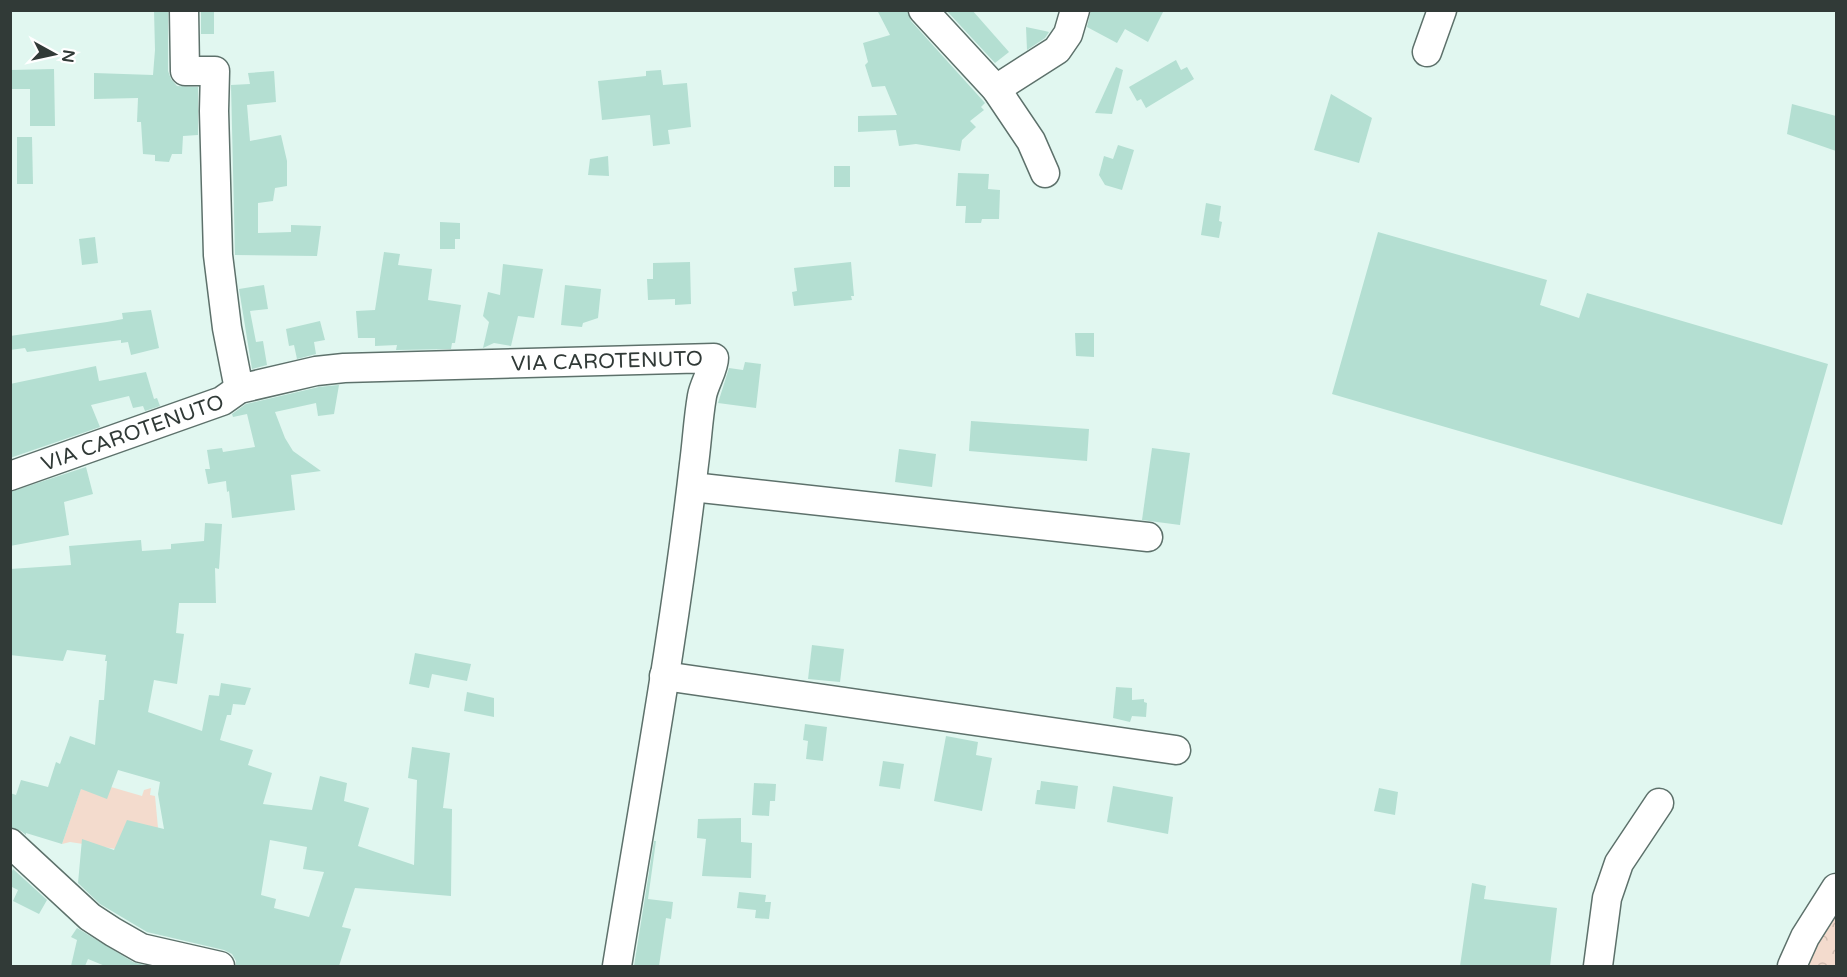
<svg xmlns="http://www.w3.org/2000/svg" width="1847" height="977" font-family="'Varela Round',sans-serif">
	<defs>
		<pattern id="park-crowns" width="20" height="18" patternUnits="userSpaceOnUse" patternTransform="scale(1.5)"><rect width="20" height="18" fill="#f3dbcd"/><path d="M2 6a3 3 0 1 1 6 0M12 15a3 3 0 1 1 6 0" fill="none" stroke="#d1bdb1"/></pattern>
	</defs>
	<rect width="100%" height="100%" fill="#e1f7f0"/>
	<path fill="url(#park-crowns)" d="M1836 878V966H1786Z"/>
	<path fill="#f3dbcd" d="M96 745 111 787 142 796 144 790 151 788 150 795 155 796 158 828 116 849 70 842 62 844Z"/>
	<g fill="#b4dfd2" fill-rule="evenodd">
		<path d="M154 10H168V71L171 79 177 86 198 87V135L183 136 182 154H172L169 162 155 161V155L143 154 141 122H137L138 98 94 99V73L153 75 155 50Z"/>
		<rect x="201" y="10" width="13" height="24"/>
		<path d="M877 10H907L911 21 985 103 981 107 984 110 970 121 976 127 962 140 960 151 916 144 899 146 896 130 858 132V116L897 115 885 86 872 87 865 65 868 62 863 43 890 35Z"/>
		<path d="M946 10H972L1009 52 995 63Z"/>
		<path d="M1091 10H1164L1148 42 1125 29 1117 43 1087 27Z"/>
		<path d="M1026 27 1045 31 1049 32 1045 38 1027 50Z"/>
		<path d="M1176 60 1181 70 1187 67 1194 79 1146 108 1141 99 1137 101 1129 87Z"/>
		<path d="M1116 67 1123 70 1112 114 1095 113Z"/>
		<path d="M54 69 55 126H30V89H10V70Z"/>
		<path d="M661 70 663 85 687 83 691 127 668 130 670 144 653 146 650 115 602 120 598 81 646 76V71Z"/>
		<path d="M274 71 276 102 247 105 250 141 281 135 287 161V186L275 188 273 201 258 203V233L291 232V225L321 226 317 256 235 255 231 85 250 84 248 73Z"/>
		<path d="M1331 94 1372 118 1359 163 1314 150Z"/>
		<path d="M1792 104 1836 116V151L1787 134Z"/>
		<path d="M17 137H32L33 184H17Z"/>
		<path d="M1118 145 1134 150 1122 190 1105 185 1099 175 1104 156 1113 159Z"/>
		<path d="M608 156 609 176 588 175 590 159Z"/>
		<rect x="834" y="166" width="16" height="21"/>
		<path d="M958 173 989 174 988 189 1000 190 999 219H982L981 223H965L966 206H956Z"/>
		<path d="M1206 203 1221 206 1219 221 1222 222 1219 238 1201 235Z"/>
		<path d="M440 222 460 223V239H455V249H440Z"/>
		<path d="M1378 232 1547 280 1540 305 1579 318 1587 293 1828 364 1782 525 1332 394Z"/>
		<path d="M95 237 98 263 82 265 79 239Z"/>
		<path d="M384 252 400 254 398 265 432 269 428 300 461 305 455 343H452L451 349 396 350 397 345 375 346V338H358L356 311 375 310Z"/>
		<path d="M690 262 691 304 675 305V299L648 300 647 279H653V263Z"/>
		<path d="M851 262 854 296H851L852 300 794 306 792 292 797 291 794 268Z"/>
		<path d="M503 264 543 269 534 318 518 316 511 346 494 343 483 348 489 322 483 316 488 292 500 295Z"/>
		<path d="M264 285 268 309 250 311 256 342 263 341 267 365 252 369 239 289Z"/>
		<path d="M565 285 601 289 598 318 583 323 582 327 561 325Z"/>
		<path d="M151 310 159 348 131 355 128 342 121 343V340L27 352 25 348 10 350V336L107 322 123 319 122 313Z"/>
		<path d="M320 321 325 340 314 342 316 354 297 359 294 345 289 346 286 329Z"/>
		<path d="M1075 333H1094V357L1076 356Z"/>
		<path d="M745 362 761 364 756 408 718 403 729 368 743 370Z"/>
		<path d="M96 366 99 381 146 372 154 399 157 398 160 406 145 411 143 406 133 408 129 396 91 405 100 427 10 458V384Z"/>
		<path d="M339 385 334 414 318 416 316 403 275 412 285 438 293 451 321 471 291 475 295 510 232 518 229 491 227 492 226 481 208 484 205 469H210L207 450 222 448 223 452 255 447 247 414 233 417 232 414 246 404 319 387Z"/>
		<path d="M971 421 1089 429 1087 461 969 451Z"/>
		<path d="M1152 448 1190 453 1180 525 1142 520Z"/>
		<path d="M899 449 936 454 932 487 895 482Z"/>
		<path d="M86 467 93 494 64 502 69 535 10 546V492Z"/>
		<path d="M205 523 222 524 219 569 215 568 216 603H179L176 633 184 634 177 684 154 680 148 712 202 731 209 695 219 696 221 683 251 688 245 705 233 704 231 715H227L220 740 253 750 248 765 272 773 263 804 312 810 320 776 347 783 344 801 369 808 358 846 414 865 417 780 408 778 412 747 450 753 443 808 452 809 451 896 355 888 342 927 351 929 339 966H236V961L232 954 224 950 147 932 100 904 78 883 82 839 114 850 127 820 164 829 158 794 160 782 118 770 107 799 81 789 62 844 26 833V835L21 831 10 827V793L16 795 21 780 48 787 56 762 60 764 70 736 95 745 99 700H104L107 661H105L106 655 67 650 63 661 10 655V569L71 565 69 546 141 540 142 551 171 549V544L204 541ZM270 840 307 847 303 869 324 872 309 917 274 908 276 899 261 895Z"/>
		<path d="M812 645 844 649 840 682 808 679Z"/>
		<path d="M415 653 471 664 467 681 432 674 429 688 409 684Z"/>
		<path d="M1116 687 1132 688V700L1144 699V702L1147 703 1146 717 1132 716 1130 722 1113 718Z"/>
		<path d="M467 692 494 698V717L464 711Z"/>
		<path d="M805 724 827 727 823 761 806 759 808 741 803 740Z"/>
		<path d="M946 736 978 742 976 755 992 758 982 811 934 801Z"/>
		<path d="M883 761 904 764 900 789 879 786Z"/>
		<path d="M1041 781 1078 786 1075 809 1035 804 1037 790H1040Z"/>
		<path d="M754 783 776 784 775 801H770L769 816 752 815Z"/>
		<path d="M1113 786 1173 797 1168 834 1107 822Z"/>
		<path d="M1379 788 1398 792 1395 815 1374 811Z"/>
		<path d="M741 818V842L752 843 751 878 702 876 706 839 697 838 698 819Z"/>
		<path d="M654 841H656L648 899 673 902 671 919 666 918 659 966H634Z"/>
		<path d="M13 869 47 900 39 914 13 901 18 890 10 886V875Z"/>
		<path d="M1472 883 1486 886 1484 899 1557 908 1550 966H1460Z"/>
		<path d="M739 892 766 895 765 902H771L769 919 755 918 756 910 737 908Z"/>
		<path d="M77 928 133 962 148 966H105L88 959 85 966H71L77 940 71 937Z"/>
	</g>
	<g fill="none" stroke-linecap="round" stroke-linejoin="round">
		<defs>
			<g id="minor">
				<path d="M184 10 185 71H215L214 111 218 255 227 328 239 389"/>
				<path d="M923 10 996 89 1031 141 1045 173"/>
				<path d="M1427 52 1442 10"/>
				<path d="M996 89 1057 50 1068 34 1075 10"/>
				<path id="s1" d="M10 476 222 401 239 389 316 371 344 368 714 358C714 369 704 384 702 396 698 419 697 442 694 464 675 632 644 799 617 966"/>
				<path d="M692 487 1148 537"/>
				<path d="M664 676 1176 750"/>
				<path d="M10 843 90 917 113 932 141 948 220 966"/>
				<path d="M1598 966 1607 898 1619 863 1659 803"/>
				<path d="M1792 966 1805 937 1836 888"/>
			</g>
		</defs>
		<use href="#minor" stroke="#5d716b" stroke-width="31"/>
		<use href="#minor" stroke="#fff" stroke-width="28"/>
	</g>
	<g text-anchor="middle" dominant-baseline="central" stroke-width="5" stroke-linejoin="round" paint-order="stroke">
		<g font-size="21" fill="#313a37" stroke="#fff">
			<text stroke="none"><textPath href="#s1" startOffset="616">VIA CAROTENUTO</textPath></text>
			<text stroke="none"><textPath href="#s1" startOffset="130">VIA CAROTENUTO</textPath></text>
		</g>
	</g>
	<rect width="1847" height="977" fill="none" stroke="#313a37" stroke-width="24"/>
	<g transform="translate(54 54) rotate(98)" stroke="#ffffff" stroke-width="4.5" paint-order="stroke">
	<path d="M0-4.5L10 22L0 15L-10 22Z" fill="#313a37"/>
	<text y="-9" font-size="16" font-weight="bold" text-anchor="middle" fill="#313a37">N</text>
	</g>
</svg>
